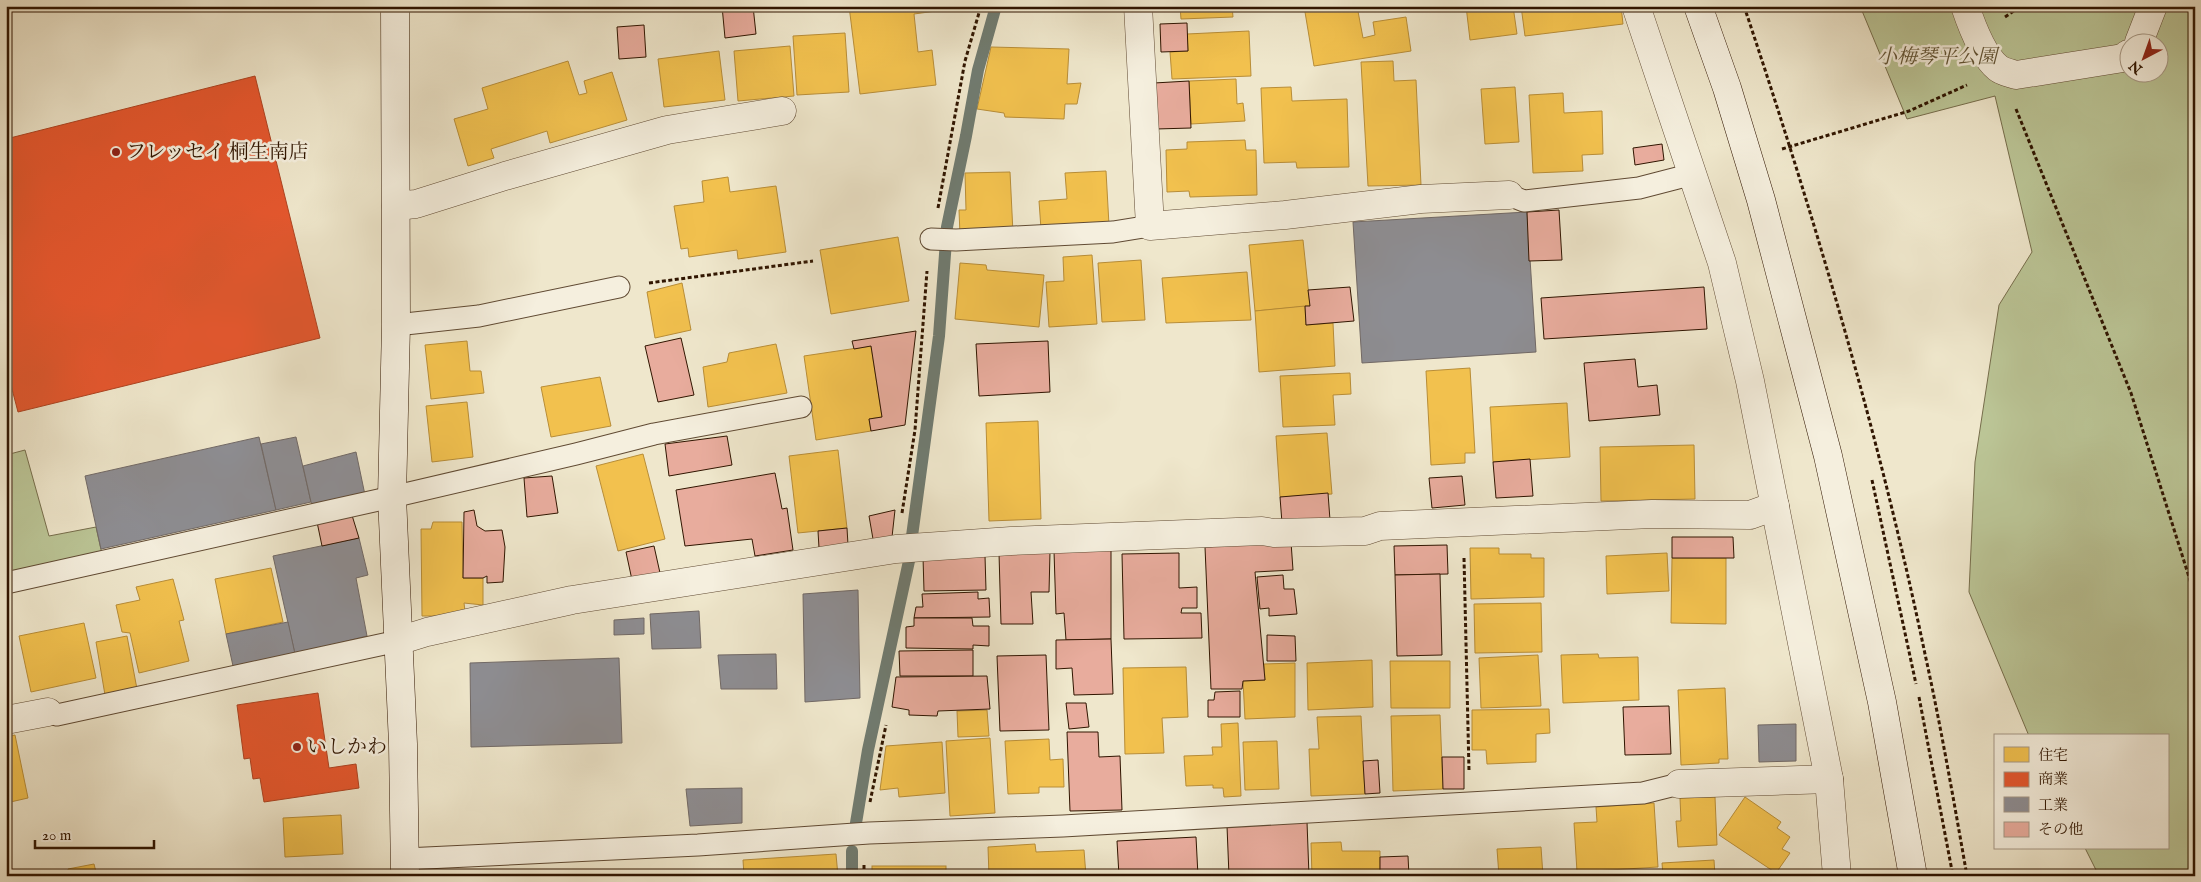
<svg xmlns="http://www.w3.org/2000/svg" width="2201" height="882" font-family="'IM FELL English','Noto Serif JP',serif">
	<rect width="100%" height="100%" fill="#efe7cc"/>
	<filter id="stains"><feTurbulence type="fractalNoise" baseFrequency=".004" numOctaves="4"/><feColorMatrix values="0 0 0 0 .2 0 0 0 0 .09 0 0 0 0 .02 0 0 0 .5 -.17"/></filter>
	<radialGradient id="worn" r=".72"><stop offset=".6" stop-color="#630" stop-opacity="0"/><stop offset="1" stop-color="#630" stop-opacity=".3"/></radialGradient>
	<g fill="#bbc596" stroke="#766d4b" fill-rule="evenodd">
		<path d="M1860 6H2195V876H2099L2085 848H2167V736H2029L1969 592 1975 462 1999 305 2032 252 1995 96 1907 119ZM2128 42H2158V72H2128Z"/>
		<path d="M25 450 49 536 96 527 102 554 6 575V455Z"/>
	</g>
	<g fill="#f2c14e" stroke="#b88d37">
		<path d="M849 6H935L936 11 914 14 918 52 932 50 936 85 860 94Z"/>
		<path d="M1180 6H1232L1233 17 1181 19Z"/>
		<path d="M1304 6H1357L1363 38 1375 35 1373 22 1406 17 1411 51 1314 66Z"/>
		<path d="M1466 6H1513L1517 34 1470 40Z"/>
		<path d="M1521 6H1621L1623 24 1525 36Z"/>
		<path d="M1249 31 1251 76 1172 79 1170 52 1188 51 1187 34Z"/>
		<path d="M845 33 849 92 797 95 793 36Z"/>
		<path d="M790 46 794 96 738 101 734 51Z"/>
		<path d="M991 47 1069 49 1067 84 1081 83 1077 104H1065L1064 119 1005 117 1004 113 977 109Z"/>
		<path d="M719 51 725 100 664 107 658 59Z"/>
		<path d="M568 61 579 95 587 93 584 81 612 72 627 120 550 143 547 131 491 149 494 158 468 166 454 119 488 109 482 88Z"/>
		<path d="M1393 61 1394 81 1416 80 1421 185 1368 186 1361 62Z"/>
		<path d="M1236 79 1237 104 1243 103 1245 121 1191 124 1189 81Z"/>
		<path d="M1291 87 1292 101 1347 99 1349 167 1297 168 1296 162 1264 163 1261 88Z"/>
		<path d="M1515 87 1519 142 1485 144 1481 89Z"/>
		<path d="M1563 93 1564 113 1602 111 1603 154 1582 155 1583 171 1533 173 1529 95Z"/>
		<path d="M1245 140 1246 150H1256L1257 195 1190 197 1189 191 1167 192 1166 150 1187 149V142Z"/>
		<path d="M1106 171 1109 225 1041 229 1039 201 1067 199 1065 173Z"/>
		<path d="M1010 172 1013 233 960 235 959 210H966L965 173Z"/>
		<path d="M728 177 730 192 776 186 786 252 738 259 737 250 689 257 688 248 681 249 674 206 704 202 702 181Z"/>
		<path d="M898 237 909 301 831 314 820 250Z"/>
		<path d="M1303 240 1310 306 1255 311 1249 245Z"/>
		<path d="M1092 255 1097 324 1049 327 1046 282 1064 281 1063 257Z"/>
		<path d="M1141 260 1145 320 1102 322 1098 263Z"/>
		<path d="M960 263 986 265 987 270 1044 275 1039 327 955 319Z"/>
		<path d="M1247 272 1251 320 1166 323 1162 278Z"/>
		<path d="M682 283 691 330 655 338 647 292Z"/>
		<path d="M1305 306 1306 325 1333 323 1335 366 1259 372 1255 311Z"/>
		<path d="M467 341 470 371H481L484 393 431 399 425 345Z"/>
		<path d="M776 344 787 393 708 407 703 367 727 362 729 353Z"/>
		<path d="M871 346 882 417 869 419 871 431 816 440 804 356Z"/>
		<path d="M1470 368 1475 453H1465V463L1431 465 1426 371Z"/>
		<path d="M1350 373 1351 394 1333 395 1335 425 1283 427 1280 376Z"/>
		<path d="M600 377 611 426 551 437 541 387Z"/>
		<path d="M467 402 473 457 432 462 426 406Z"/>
		<path d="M1567 403 1570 457 1493 462 1490 407Z"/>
		<path d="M1038 421 1041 519 989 521 986 423Z"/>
		<path d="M1327 433 1332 494 1280 497 1276 436Z"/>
		<path d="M1694 445 1695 499 1601 501 1600 447Z"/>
		<path d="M838 450 847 528 798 533 789 456Z"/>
		<path d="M643 454 665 539 618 551 596 466Z"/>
		<path d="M433 522H462L463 578H483V605L464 603 465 611 436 616H422L421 529H431Z"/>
		<path d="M1470 548H1499V554H1531V558H1544V597L1471 599Z"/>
		<path d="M1667 553 1669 591 1607 594 1606 556Z"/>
		<path d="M1672 558H1726V624L1671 623Z"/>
		<path d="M271 568 283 622 226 634 215 579Z"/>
		<path d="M173 579 184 620 179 621 189 661 139 673 130 633 122 632 116 605 140 600 136 587Z"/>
		<path d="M1541 603 1542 652 1475 653 1474 604Z"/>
		<path d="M84 623 96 678 31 692 19 636Z"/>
		<path d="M127 636 137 689 105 695 96 642Z"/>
		<path d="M1598 654 1599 658 1638 657 1639 700 1563 703 1561 655Z"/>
		<path d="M1538 655 1541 706 1481 708 1479 658Z"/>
		<path d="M1372 660 1373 707 1308 710 1307 663Z"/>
		<path d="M1390 661H1450V708H1391Z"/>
		<path d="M1295 663V717L1245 719 1243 681 1265 680 1264 664Z"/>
		<path d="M1186 667 1188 717 1162 718 1164 753 1125 754 1123 668Z"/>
		<path d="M1725 688 1728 759H1719V763L1681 765 1678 690Z"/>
		<path d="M1549 709 1550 733 1536 734V762L1487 764 1486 750H1472V710Z"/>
		<path d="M987 710 989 736 958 737 957 711Z"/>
		<path d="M1440 715 1443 789 1393 791 1391 716Z"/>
		<path d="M1361 716 1365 794 1311 796 1309 749H1319L1317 717Z"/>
		<path d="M1238 723 1241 796 1224 797 1223 788H1213V785L1186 786 1184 756 1213 755 1212 747H1222L1221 724Z"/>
		<path d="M15 735 28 798 6 803V737Z"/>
		<path d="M990 738 995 813 950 816 946 741Z"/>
		<path d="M1049 739 1050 760 1063 759 1064 787H1039V793L1008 794 1005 741Z"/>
		<path d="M1277 741 1279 789 1245 790 1243 742Z"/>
		<path d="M942 742 945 793 899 797 898 788 880 790 886 746Z"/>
		<path d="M1715 797 1717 845 1678 847 1676 821H1681L1680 798Z"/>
		<path d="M1745 797 1781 822 1777 828 1790 837 1782 849 1790 853 1776 873 1719 835Z"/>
		<path d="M1654 803 1658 867 1577 872 1574 823 1597 822 1596 807Z"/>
		<path d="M341 815 343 854 285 857 283 818Z"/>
		<path d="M1341 842 1342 851H1380V876H1312L1311 843Z"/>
		<path d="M1035 844 1036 852 1084 850 1086 876H989L988 847Z"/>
		<path d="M1541 847 1543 876H1499L1497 849Z"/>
		<path d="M836 854 838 876H744L743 860Z"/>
		<path d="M1714 860 1715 876H1663L1662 863Z"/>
		<path d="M94 864 97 876H69L68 869Z"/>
		<rect x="872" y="866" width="74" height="10"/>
		<path d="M508 871 509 876H458V873Z"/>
	</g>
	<g fill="#e4572e" stroke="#ae4320">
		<path d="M255 76 320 338 18 412 6 366V139Z"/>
		<path d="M318 693 329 768 356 764 359 788 264 802 260 778 253 779 250 758 244 759 237 705Z"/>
	</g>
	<g fill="#8d8d92" stroke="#716966">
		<path d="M1527 212 1536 352 1362 363 1353 222Z"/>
		<path d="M259 437 276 510 101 549 85 476Z"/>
		<path d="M296 437 311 502 276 510 261 444Z"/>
		<path d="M356 452 365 495 314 507 311 502 303 466Z"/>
		<path d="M359 538 368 575 356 578 367 636 295 654 273 556Z"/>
		<path d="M858 590 860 698 805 702 803 594Z"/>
		<path d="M699 611 701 648 652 649 650 614Z"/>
		<path d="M644 618V634L614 635V620Z"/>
		<path d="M288 622 295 654 233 666 226 634Z"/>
		<path d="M776 654 777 689H721L718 655Z"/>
		<path d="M619 658 622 743 471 747 470 663Z"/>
		<path d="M1796 724V761L1759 762 1758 725Z"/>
		<path d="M742 788V823L690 826 686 789Z"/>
	</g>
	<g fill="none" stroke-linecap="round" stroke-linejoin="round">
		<g stroke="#707b70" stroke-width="12">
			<path d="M912 536 939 336 947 227 966 136 978 70 996 6"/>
			<path d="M856 823 868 750 909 561"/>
			<path d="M852 876V851"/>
		</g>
	</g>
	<g fill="#e8ac9d" stroke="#301500">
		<path d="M722 6H753L756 34 725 38Z"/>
		<path d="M1187 23 1188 51 1161 52 1160 24Z"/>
		<path d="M644 25 646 57 619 59 617 27Z"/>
		<path d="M1189 81 1191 128 1156 129 1154 83Z"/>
		<path d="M1662 144 1664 160 1635 165 1633 148Z"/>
		<path d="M1559 210 1562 260 1529 261 1527 212Z"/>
		<path d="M1350 287 1354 321 1306 325 1305 306H1310L1308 290Z"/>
		<path d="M1704 287 1707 329 1544 339 1541 298Z"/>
		<path d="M916 331 905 425 871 431 869 419 882 417 871 346 854 349 852 341Z"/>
		<path d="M681 338 694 395 658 402 645 346Z"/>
		<path d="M1048 341 1050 392 979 396 976 344Z"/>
		<path d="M1635 359 1638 387 1657 385 1660 415 1589 421 1584 363Z"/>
		<path d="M727 436 732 465 669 476 665 444Z"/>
		<path d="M1530 459 1533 496 1496 498 1493 462Z"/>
		<path d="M775 473 782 509 787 508 793 550 755 556 752 539 685 546 676 490Z"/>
		<path d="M552 476 558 513 527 517 524 478Z"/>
		<path d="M1462 476 1465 505 1432 508 1429 478Z"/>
		<path d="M1328 493 1330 520 1282 523 1280 497Z"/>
		<path d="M474 510 477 526 485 531 502 530 505 547 503 582 487 583V576L483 578H463L464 512Z"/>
		<path d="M895 510 892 537 873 539 869 516Z"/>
		<path d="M351 512 359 538 322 546 317 522Z"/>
		<path d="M847 528 848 545 819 548 818 531Z"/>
		<path d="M1672 537H1733L1734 558H1672Z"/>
		<path d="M1291 542 1293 570 1255 572 1265 680 1243 681 1242 689H1211L1205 547Z"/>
		<path d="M1447 545 1448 574 1395 575 1394 546Z"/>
		<path d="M654 546 660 573 632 580 626 552Z"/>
		<path d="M1111 550V639L1066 640 1064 613 1056 614 1054 551Z"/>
		<path d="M1050 552 1049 592H1031L1033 624H1001L999 553Z"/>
		<path d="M1179 553V588L1197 587V608H1182L1181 613H1201L1202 638 1124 639 1122 554Z"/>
		<path d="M985 556 986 590 924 591 923 557Z"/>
		<path d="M1440 574 1442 655 1397 656 1395 575Z"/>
		<path d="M1283 575 1284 589H1294L1297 614 1269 616V608L1260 609 1257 577Z"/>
		<path d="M978 592V599L989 598 990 617 914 618 916 607H923L922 594Z"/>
		<path d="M914 618H972L973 626H989V646L973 645V649L906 648V627L914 626Z"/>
		<path d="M1267 635 1295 636 1296 661H1267Z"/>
		<path d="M1111 639 1113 694 1074 695 1072 668 1056 669V640Z"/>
		<path d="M973 650V676H900L899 651Z"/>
		<path d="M1046 655 1049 730 1000 731 997 656Z"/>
		<path d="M987 676 990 709 938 711 937 716 909 715V710L892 707 896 677Z"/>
		<path d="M1240 691V717H1208V700H1214L1215 692Z"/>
		<path d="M1066 703H1086L1089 727 1069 729Z"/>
		<path d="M1669 706 1671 754 1625 755 1623 707Z"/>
		<path d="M1067 732H1098L1099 757 1120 756 1122 810 1070 811Z"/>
		<path d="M1442 757H1464V789H1443Z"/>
		<path d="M1378 760 1380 793 1365 794 1363 761Z"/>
		<path d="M1307 822 1309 876H1229L1227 826Z"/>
		<path d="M1196 837 1198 876H1119L1117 841Z"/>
		<path d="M1408 856 1409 876H1380V857Z"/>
	</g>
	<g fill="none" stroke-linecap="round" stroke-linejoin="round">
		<defs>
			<g id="lane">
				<path d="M1509 195 1524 201 1639 188 1693 174"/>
				<path d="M931 239 956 240 1113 232 1150 226"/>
				<path d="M396 325 479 316 619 287"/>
				<path d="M6 583 392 497 576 454 654 434 801 407"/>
				<path d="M48 712 57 715 398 641"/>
				<path d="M405 859 698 845 869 833 1063 826 1643 793 1679 784"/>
			</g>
			<g id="street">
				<path d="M1138 6 1150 226 1285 215 1421 199 1509 195"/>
				<path d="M1636 6 1722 263 1750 381 1829 779 1837 876"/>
				<path d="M1965 6C1971 24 1983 56 1998 68 2003 72 2010 73 2016 75L2123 58 2128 54"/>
				<path d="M2139 42 2153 6"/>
				<path d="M396 206 416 204 505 176 667 130 782 111"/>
				<path d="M398 641 427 632 572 600 896 549 1011 541 1262 531 1274 533 1365 531 1380 526 1652 514 1750 515 1775 506"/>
				<path d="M6 720 48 712"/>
				<path d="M1679 784 1829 779"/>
			</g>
			<g id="secondary">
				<path d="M395 6 396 325 392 497 403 744 405 876"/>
				<path d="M1698 6 1727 88 1761 200 1828 456 1882 702 1913 876"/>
			</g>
		</defs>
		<use href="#lane" stroke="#604a33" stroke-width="23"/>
		<use href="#street" stroke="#604a33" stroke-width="29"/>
		<use href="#secondary" stroke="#301500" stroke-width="29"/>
		<g stroke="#301500" stroke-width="3" stroke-dasharray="4 2.5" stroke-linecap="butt">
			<path d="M1744 6C1815 219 1879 434 1925 654 1941 727 1954 802 1967 876"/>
			<path d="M2005 17 2021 6"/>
			<path d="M2016 109 2131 393 2195 596"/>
			<path d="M1782 149 1909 111 1967 85"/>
			<path d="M938 208 965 61 981 6"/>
			<path d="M649 283 813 261"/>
			<path d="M1872 480 1916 684"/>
			<path d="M902 513 915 430 927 271"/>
			<path d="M1464 558 1469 771"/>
			<path d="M1919 697 1953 876"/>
			<path d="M870 802 886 725"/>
			<path d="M864 865V876"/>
		</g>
		<use href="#lane" stroke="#f5efde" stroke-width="21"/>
		<use href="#street" stroke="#f5efde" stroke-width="28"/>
		<use href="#secondary" stroke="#f5efde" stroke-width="28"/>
	</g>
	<g fill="#8f2418" stroke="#f5efde" stroke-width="2">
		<circle cx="116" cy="152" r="5"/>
		<circle cx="297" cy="747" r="5"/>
	</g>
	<g text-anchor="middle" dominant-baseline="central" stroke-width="5" stroke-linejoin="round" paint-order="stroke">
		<g font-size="20" font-style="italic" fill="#615334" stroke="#f5efde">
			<text x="1937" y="57">小梅琴平公園</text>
		</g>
		<g font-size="20" fill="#301500" stroke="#f5efde" text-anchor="start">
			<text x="126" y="152">フレッセイ 桐生南店</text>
			<text x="307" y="747">いしかわ</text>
		</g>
	</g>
	<rect width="2201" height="882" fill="none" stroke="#efe7cc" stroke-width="25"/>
	<rect x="8" y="8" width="2186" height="867" fill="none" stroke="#301500" stroke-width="2.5"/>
	<rect x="12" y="12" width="2176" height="857" fill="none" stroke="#301500"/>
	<rect x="1994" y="734" width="175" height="115" fill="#f5efde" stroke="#a69885"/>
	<rect x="2004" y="747" width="25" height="15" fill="#f2c14e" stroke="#a69885"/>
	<text x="2038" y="760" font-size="15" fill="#301500">住宅</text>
	<rect x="2004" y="772" width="25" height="15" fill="#e4572e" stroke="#a69885"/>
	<text x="2038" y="784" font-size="15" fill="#301500">商業</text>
	<rect x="2004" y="797" width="25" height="15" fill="#8d8d92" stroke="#a69885"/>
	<text x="2038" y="810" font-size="15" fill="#301500">工業</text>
	<rect x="2004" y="822" width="25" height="15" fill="#e8ac9d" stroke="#a69885"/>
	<text x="2038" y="834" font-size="15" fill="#301500">その他</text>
	<g transform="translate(2144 58) rotate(221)"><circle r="24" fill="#f5efde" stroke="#a69885"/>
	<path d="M0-4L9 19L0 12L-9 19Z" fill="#8f2418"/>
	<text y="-8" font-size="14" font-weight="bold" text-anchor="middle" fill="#301500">N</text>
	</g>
	<path d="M35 840v8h119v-8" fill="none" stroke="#301500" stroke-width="2.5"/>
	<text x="42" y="840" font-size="15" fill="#301500" stroke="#f5efde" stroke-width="4" paint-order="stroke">20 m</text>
	<rect width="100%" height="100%" filter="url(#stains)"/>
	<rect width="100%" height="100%" fill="url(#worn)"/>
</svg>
